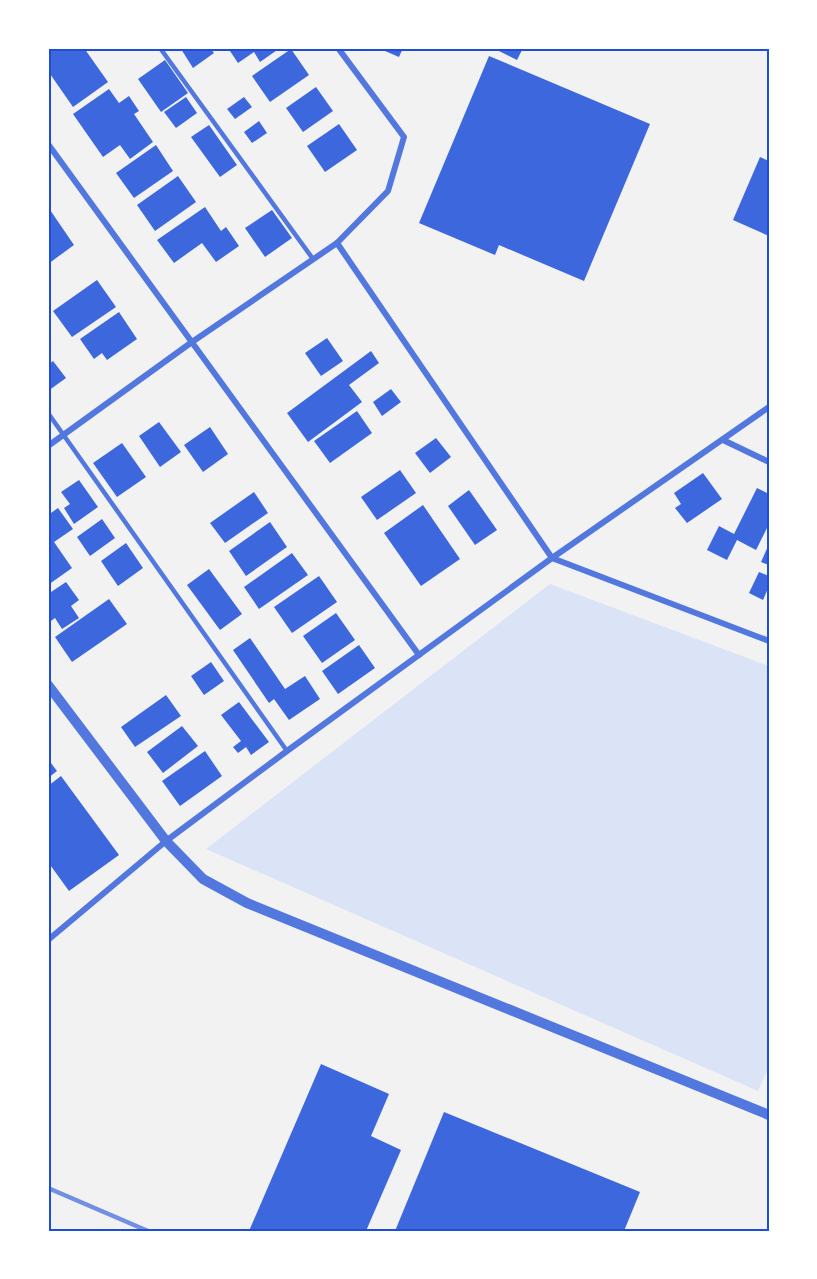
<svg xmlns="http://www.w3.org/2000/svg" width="817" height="1279" font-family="'PT Sans',sans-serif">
	<rect width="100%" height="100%" fill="#f2f2f2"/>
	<path fill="#dbe4f7" d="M550 584 769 666V1066L758 1091 206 849Z"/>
	<g fill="#3d67dc">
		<path d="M48 48H84L108 82 73 107 48 71Z"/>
		<path d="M182 48H210L214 53 193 68 181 49Z"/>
		<path d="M228 48H280L260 62 254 52 238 63Z"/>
		<path d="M378 48H403L399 57Z"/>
		<path d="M493 48H523L517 60Z"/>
		<path d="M291 49 309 75 270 102 252 76Z"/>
		<path d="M489 56 650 124 584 281 499 245 495 255 419 223Z"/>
		<path d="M165 60 188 93 161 112 138 79Z"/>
		<path d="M316 87 333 111 303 132 286 108Z"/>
		<path d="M109 89 119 103 129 96 139 111 134 114 153 142 130 159 120 145 103 157 73 114Z"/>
		<path d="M186 97 197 113 176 128 164 112Z"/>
		<path d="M244 97 252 107 235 119 227 109Z"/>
		<path d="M259 121 267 133 252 143 244 132Z"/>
		<path d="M339 124 357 150 325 172 307 146Z"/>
		<path d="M209 125 237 165 220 177 191 137Z"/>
		<path d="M156 145 173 171 134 198 116 173Z"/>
		<path d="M760 157 769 161V236L733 220Z"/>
		<path d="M178 176 196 202 155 231 137 205Z"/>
		<path d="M48 207 74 245 48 264Z"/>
		<path d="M205 207 221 231 226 227 239 246 216 262 202 243 174 263 157 240Z"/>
		<path d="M272 210 292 238 265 257 245 228Z"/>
		<path d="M97 280 116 307 72 337 53 311Z"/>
		<path d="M119 312 137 339 107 360 102 353 94 359 80 339Z"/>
		<path d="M327 338 343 361 321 376 305 353Z"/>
		<path d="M371 351 379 363 349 385 362 402 308 442 287 413Z"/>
		<path d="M53 361 66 378 48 391V365Z"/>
		<path d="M391 389 401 402 382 416 373 402Z"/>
		<path d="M357 411 372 433 330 463 314 441Z"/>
		<path d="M159 422 181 452 160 467 139 436Z"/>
		<path d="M210 427 228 454 203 472 184 445Z"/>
		<path d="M436 438 451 457 430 473 415 453Z"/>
		<path d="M122 443 146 477 117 497 93 463Z"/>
		<path d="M400 470 416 493 377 520 361 497Z"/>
		<path d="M703 473 722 499 687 523 675 508 681 504 674 493Z"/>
		<path d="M79 480 98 507 74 524 64 508 70 504 61 492Z"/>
		<path d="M757 488 769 494V524L756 550 737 540 727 560 707 550 719 526 734 534Z"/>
		<path d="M469 490 497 530 475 545 448 506Z"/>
		<path d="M254 492 268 513 225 543 210 523Z"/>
		<path d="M423 505 460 559 421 586 384 533Z"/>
		<path d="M58 508 73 529 54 542 72 568 48 585V515Z"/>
		<path d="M102 519 115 538 90 556 77 537Z"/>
		<path d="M270 522 287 547 246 576 229 551Z"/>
		<path d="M126 543 143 568 118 586 101 561Z"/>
		<path d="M769 544V565L761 562Z"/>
		<path d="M292 553 308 575 259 609 244 587Z"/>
		<path d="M209 569 242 614 220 630 187 585Z"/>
		<path d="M759 572 769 576V586L763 600 749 593Z"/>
		<path d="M319 576 337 602 292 633 274 607Z"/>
		<path d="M66 582 79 600 71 606 79 618 62 629 55 618 48 623V594Z"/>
		<path d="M109 599 127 624 72 662 55 637Z"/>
		<path d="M336 613 355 640 322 663 303 636Z"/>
		<path d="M250 638 285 689 305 676 320 699 289 720 274 699 269 703 233 650Z"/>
		<path d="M359 645 375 668 338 694 322 671Z"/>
		<path d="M211 662 224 681 204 695 191 676Z"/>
		<path d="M166 695 181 716 135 747 121 727Z"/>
		<path d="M239 702 269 742 251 755 246 747 238 753 233 747 241 741 221 715Z"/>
		<path d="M182 726 198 746 163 773 147 752Z"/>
		<path d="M205 751 222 776 180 806 162 781Z"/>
		<path d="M48 759 57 771 48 778Z"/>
		<path d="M61 776 119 855 69 891 48 862V786Z"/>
		<path d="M321 1064 389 1094 371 1136 401 1150 366 1231H249Z"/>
		<path d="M444 1112 640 1192 624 1231H395Z"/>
	</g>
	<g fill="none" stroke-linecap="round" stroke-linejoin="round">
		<g stroke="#5277de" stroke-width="4.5">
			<path d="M160 48 313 259"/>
			<path d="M48 413 287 751"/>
		</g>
		<g stroke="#5277de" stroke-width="6">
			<path d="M48 144 419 655"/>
			<path d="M337 243 552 558 769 641"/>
			<path d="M723 440 769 462"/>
			<path d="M48 446 192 342 337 243 388 191 404 137 338 48"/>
			<path d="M48 940 166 841 287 751 552 558 769 407"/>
		</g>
		<path stroke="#5277de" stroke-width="10" d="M48 685 166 841 203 879 247 903 769 1115"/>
		<path stroke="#7290e2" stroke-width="4.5" d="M48 1188 148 1231"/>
	</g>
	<rect width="817" height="1279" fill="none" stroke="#ffffff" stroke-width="99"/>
	<rect x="50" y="50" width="718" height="1180" fill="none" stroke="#1d4ed8" stroke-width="2"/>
</svg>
